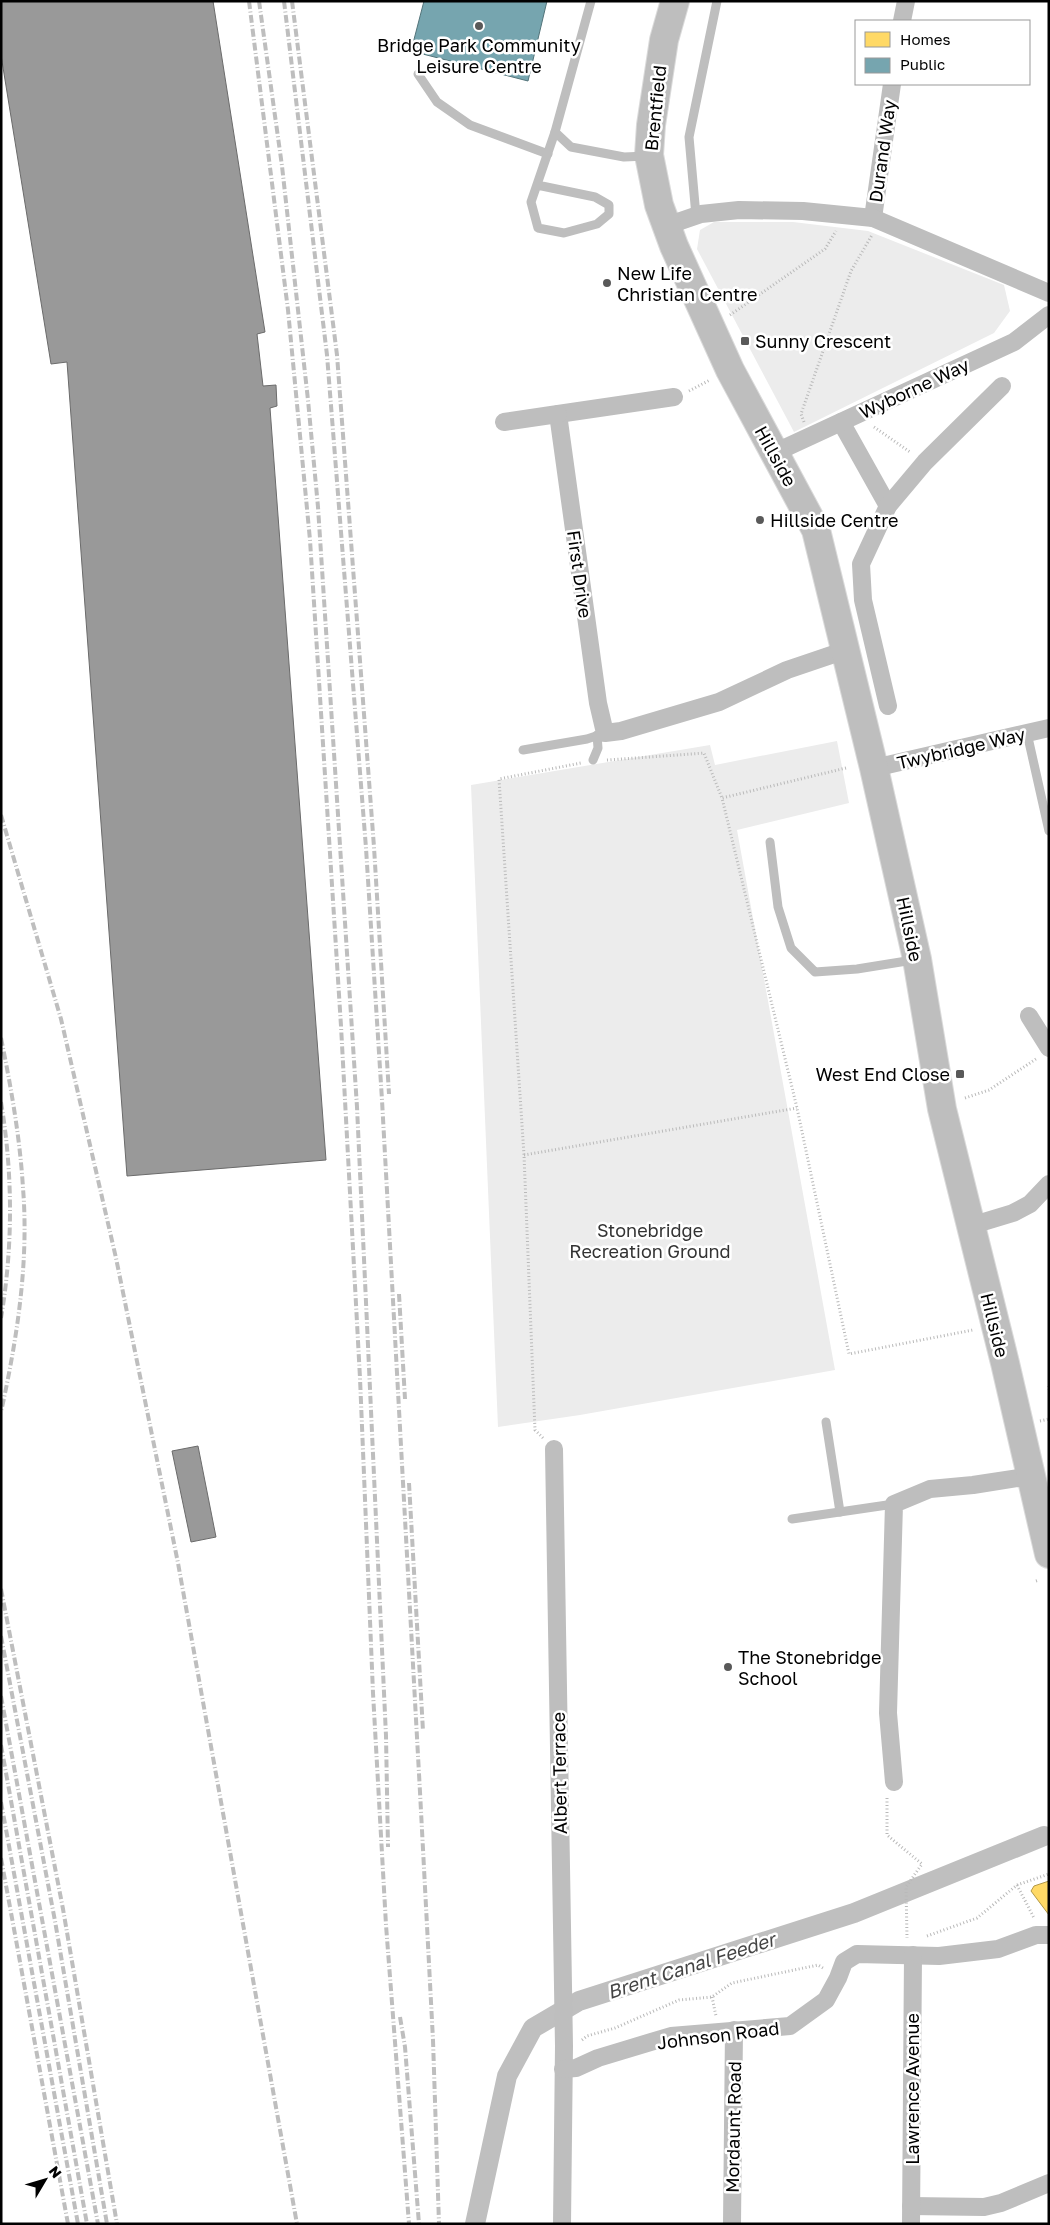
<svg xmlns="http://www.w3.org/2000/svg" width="1050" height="2225" font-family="'Golos Text',sans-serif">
	<rect width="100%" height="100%" fill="#fff"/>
	<g fill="#ececec">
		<path d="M714 222H793L868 231 1004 285 1010 311 994 333 794 432 697 249 700 230Z"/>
		<path d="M837 741 849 803 737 830 835 1370 580 1415 498 1427 471 785 710 745 715 765Z"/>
	</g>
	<path fill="#ffd966" stroke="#b29847" d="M1049 1881V1915L1031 1891 1034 1886Z"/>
	<path fill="#76a5af" stroke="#53747a" d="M424 1H547L528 81 411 51Z"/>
	<g fill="#999" stroke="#6b6b6b">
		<path d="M1 1H213L265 332 257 334 263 386 276 385 277 406 270 408 326 1160 127 1176 67 362 51 364 1 55Z"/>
		<path d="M198 1446 216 1537 191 1542 172 1451Z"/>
	</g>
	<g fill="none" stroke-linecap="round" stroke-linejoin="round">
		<path stroke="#bfbfbf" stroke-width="20" d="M475 2224 507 2076 533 2028 579 2001 854 1913 1044 1836"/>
		<defs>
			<path id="primary" d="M675 1 664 40 651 125 649 155 659 205 674 246 730 370 816 530 874 768 917 959 942 1109 1005 1363 1049 1554"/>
		</defs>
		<use href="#primary" stroke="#dbdbdb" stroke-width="30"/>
		<g stroke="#b9b9b9" stroke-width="3" stroke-dasharray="1 2.5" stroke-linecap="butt">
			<path d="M730 315 825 249 836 231"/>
			<path d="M689 391 710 380"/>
			<path d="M804 422 801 414 851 271 872 235"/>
			<path d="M874 427 910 452"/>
			<path d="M607 760 704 753 722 798"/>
			<path d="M846 768 722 798 797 1108 849 1354 973 1330"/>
			<path d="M965 1098 989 1090 1036 1059"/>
			<path d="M524 1155 797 1108"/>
			<path d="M1049 1386V1390"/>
			<path d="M1040 1421 1049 1419"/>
			<path d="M543 1438 535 1430 524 1155 499 779 581 763"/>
			<path d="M1036 1581 1039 1580"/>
			<path d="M887 1798V1835L922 1864 906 1887 907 1938"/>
			<path d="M1017 1885 1034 1918"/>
			<path d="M927 1936 977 1918 1017 1885 1049 1874"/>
			<path d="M712 1997 716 2016"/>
			<path d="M582 2040 587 2036 615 2028 679 2000 712 1997 732 1983 818 1965 823 1968"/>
		</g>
		<g stroke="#bebebe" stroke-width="9">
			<path d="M591 1 555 132 571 147 624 157 647 156"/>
			<path d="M418 74 437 102 470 125 548 154"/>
			<path d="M537 185 595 197 609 205V214L597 224 564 233 538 228 531 202 555 132"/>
			<path d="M696 216 689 137 717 1"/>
			<path d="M1027 733 1049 831"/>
			<path d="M523 750 587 739 605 733"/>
			<path d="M593 760 598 748 597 735"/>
			<path d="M770 842 778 907 791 948 815 972 857 969 913 960"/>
			<path d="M826 1422 840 1512"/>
			<path d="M792 1519 894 1504"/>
		</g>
		<g stroke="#bebebe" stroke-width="18">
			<path d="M902 21 906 1"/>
			<path d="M873 218 892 84"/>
			<path d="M666 226 701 214 739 210 803 211 873 218 1049 293"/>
			<path d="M674 397 558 414 598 703 605 733 621 731 719 702 787 670 846 650"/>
			<path d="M504 422 558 414"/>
			<path d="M841 422 888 506"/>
			<path d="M774 453 1014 342 1049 315"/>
			<path d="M888 706 863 600 861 564 888 506 925 462 1002 386"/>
			<path d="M874 768 1049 728"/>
			<path d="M1029 1016 1049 1048"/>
			<path d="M970 1226 1013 1213 1030 1204 1049 1184"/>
			<path d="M554 1449 564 2046 562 2224"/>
			<path d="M894 1782 888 1713 894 1504 930 1489 973 1485 1031 1476"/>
			<path d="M563 2069 576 2068 598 2058 671 2036 790 2026 826 2000 838 1978 844 1962 857 1954 939 1956 998 1949 1036 1935H1049"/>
			<path d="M911 2206 984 2207 1001 2203 1049 2183"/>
			<path d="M732 2224 734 2030"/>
			<path d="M911 2224 913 1955"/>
		</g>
		<use href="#primary" stroke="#bebebe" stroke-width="28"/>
		<g stroke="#bebebe" stroke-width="4" stroke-dasharray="8 2.5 1 2.5" stroke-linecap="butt">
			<path d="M249 1 288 310 310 540 341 1026 360 1378 373 1693 386 1925 409 2224"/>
			<path d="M259 1 282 166 308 400 318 507 357 1107 386 1736 388 1847"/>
			<path d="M284 1 327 355 366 848 382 1100 420 1792 433 2040 439 2224"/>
			<path d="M292 1 337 355 374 847 389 1094"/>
			<path d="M1 815 61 1019 116 1258 178 1563 297 2224"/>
			<path d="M1 1038C11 1087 20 1138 23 1188 29 1263 17 1339 1 1412"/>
			<path d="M1 1102C13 1174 13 1247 1 1318"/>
			<path d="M399 1294 405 1399"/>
			<path d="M409 1483 423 1731"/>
			<path d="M1 1589 63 1909 117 2224"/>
			<path d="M1 1636 55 1921 107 2224"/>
			<path d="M1 1696 98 2224"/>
			<path d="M1 1745 87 2224"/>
			<path d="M1 1802 78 2224"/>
			<path d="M1 1858 68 2224"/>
			<path d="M400 2017 405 2047 419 2224"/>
		</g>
	</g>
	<g fill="#595959" stroke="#fff" stroke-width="2">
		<circle cx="479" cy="26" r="5"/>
		<circle cx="607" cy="283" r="5"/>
		<rect x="740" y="336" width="10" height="10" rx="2.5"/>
		<circle cx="760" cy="520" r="5"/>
		<rect x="955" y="1069" width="10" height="10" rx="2.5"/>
		<circle cx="728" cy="1667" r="5"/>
	</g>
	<g text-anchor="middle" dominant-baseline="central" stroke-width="5" stroke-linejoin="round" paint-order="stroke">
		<g font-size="18" fill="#000" stroke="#fff" text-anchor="start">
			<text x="479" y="45" text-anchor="middle">Bridge Park Community<tspan x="479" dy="21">Leisure Centre</tspan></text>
			<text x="617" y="273">New Life<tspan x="617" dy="21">Christian Centre</tspan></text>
			<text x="755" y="341">Sunny Crescent</text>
			<text x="770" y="520">Hillside Centre</text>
			<text x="950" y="1074" text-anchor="end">West End Close</text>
			<text x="738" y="1657">The Stonebridge<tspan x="738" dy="21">School</tspan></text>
		</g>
		<g font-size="18" fill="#000" stroke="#fff">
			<text transform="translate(655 108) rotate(-84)">Brentfield</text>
			<text transform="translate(882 151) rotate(-82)">Durand Way</text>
			<text transform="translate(914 388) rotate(-25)">Wyborne Way</text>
			<text transform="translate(776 456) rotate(61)">Hillside</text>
			<text transform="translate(580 574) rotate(82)">First Drive</text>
			<text transform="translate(961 748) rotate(-13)">Twybridge Way</text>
			<text transform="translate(910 929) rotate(78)">Hillside</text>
			<text transform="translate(995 1325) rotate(76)">Hillside</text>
			<text transform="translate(559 1773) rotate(-91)">Albert Terrace</text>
			<text transform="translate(718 2035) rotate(-7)">Johnson Road</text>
			<text transform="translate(912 2089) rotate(-90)">Lawrence Avenue</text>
			<text transform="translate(733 2127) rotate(-89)">Mordaunt Road</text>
		</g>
		<g font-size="18" fill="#333" stroke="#fff">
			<text x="650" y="1230">Stonebridge<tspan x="650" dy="21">Recreation Ground</tspan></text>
		</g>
		<g font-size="19" font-style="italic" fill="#444" stroke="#fff">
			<text transform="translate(691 1965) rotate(-18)">Brent Canal Feeder</text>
		</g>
	</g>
	<rect width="1050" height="2225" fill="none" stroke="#000000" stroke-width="5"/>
	<rect x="855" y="20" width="175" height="65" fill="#ffffff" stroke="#999999"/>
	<rect x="865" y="32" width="25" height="15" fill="#ffd966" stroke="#999999"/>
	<text x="900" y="45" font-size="15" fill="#000000">Homes</text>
	<rect x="865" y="58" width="25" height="15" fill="#76a5af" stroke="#999999"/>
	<text x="900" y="70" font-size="15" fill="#000000">Public</text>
	<g transform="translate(45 2180) rotate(52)" stroke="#ffffff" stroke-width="4" paint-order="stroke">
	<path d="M0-4L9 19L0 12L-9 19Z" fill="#000000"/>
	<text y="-8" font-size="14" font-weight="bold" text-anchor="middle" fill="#000000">N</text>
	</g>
</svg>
